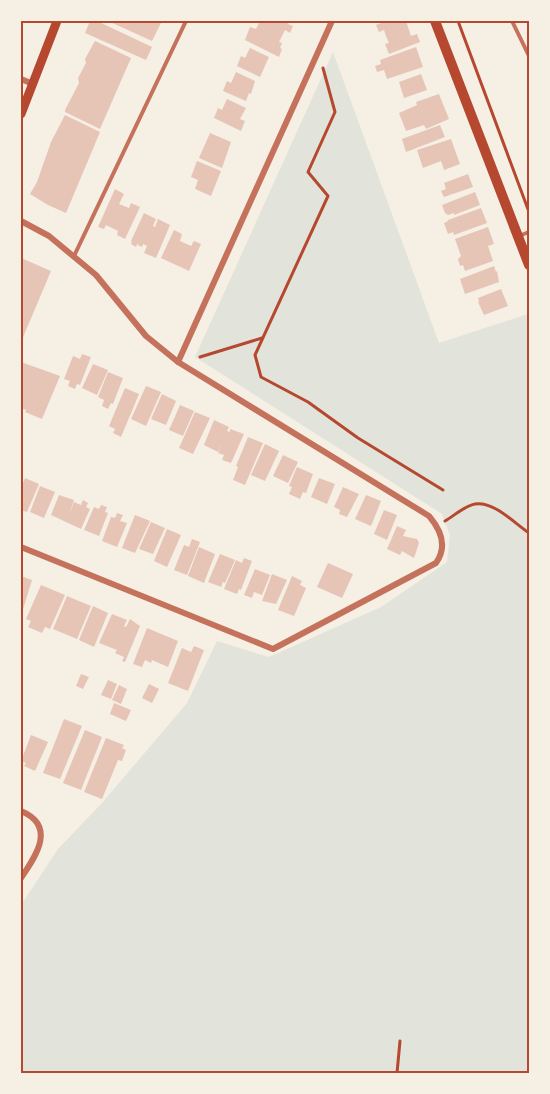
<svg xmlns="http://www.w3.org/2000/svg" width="550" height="1094" font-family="'Noto Sans',sans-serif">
	<rect width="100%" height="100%" fill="#f6efe4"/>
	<path fill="#e2e4dc" d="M333 52 439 343 528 314 529 318V1073H21V905L58 849 102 803 187 703 217 641 269 657 381 607 447 562 450 535 442 514 195 357Z"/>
	<g fill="#e6c5b7">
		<path d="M90 21H97L152 47 146 60 85 33Z"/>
		<path d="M108 21H162L152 41Z"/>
		<path d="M260 21H289L288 24 293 26 290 33 285 30 279 42 282 43 280 48 282 49 279 57 245 40 250 27 256 29Z"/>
		<path d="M381 21H406L411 36 417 34 420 42 389 54 385 44 389 43 386 36 384 30 379 32 376 25 381 23Z"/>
		<path d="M95 41 131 58 100 129 65 112V110L79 83 78 78 86 63 85 59Z"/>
		<path d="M416 47 423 67 387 79 384 70 377 72 375 66 381 64 380 60Z"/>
		<path d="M250 48 269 57 260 77 237 66 241 56 245 58Z"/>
		<path d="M236 72 255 81 251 94 249 93 246 101 223 91 227 81 231 83Z"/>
		<path d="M421 74 427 90 404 98 399 82Z"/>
		<path d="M439 94 449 119 426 129 424 125 406 131 399 113 417 105 416 102Z"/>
		<path d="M227 99 246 108 240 119 245 121 241 131 214 118 218 108 222 110Z"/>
		<path d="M65 115 100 132 66 213 48 205 30 194 37 182 51 142Z"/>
		<path d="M440 125 445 137 406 152 402 139Z"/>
		<path d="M210 133 231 142 222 168 199 158Z"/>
		<path d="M451 139 460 164 444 170 441 161 423 168 417 150Z"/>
		<path d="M197 161 221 171 211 196 195 189 198 180 191 177Z"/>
		<path d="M468 174 473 187 444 197 441 191 446 189 444 183Z"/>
		<path d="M115 189 124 194 119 204 129 208 131 203 140 207 125 239 117 235 118 231 106 225 104 229 98 227Z"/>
		<path d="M475 192 480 205 454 215V213L448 215 445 213 442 205Z"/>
		<path d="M481 208 487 223 454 235 453 232 448 234 444 223 448 221V220Z"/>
		<path d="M144 213 156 219 153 226 155 227 158 219 170 225 156 258 144 253 147 246 143 244 142 247 138 245V243L136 247 131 244 132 241H131Z"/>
		<path d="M488 227 494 244 488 246 493 261 465 271 463 265 460 266 458 259 461 256 455 239Z"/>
		<path d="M174 230 182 234 180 241 191 246 194 241 201 244 189 271 161 258Z"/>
		<path d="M21 258 51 271 21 342Z"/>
		<path d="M494 266 496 272 497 271 499 282 465 294 460 279Z"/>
		<path d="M501 289 508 306 484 315 478 302H479L478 298Z"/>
		<path d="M82 354 91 357 80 385 77 384 75 389 68 386 70 381 64 379 73 356 80 359Z"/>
		<path d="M21 362 60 376 42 419 25 412 26 410 21 408Z"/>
		<path d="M93 364 108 370 97 395 82 388Z"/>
		<path d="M108 372 123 378 113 404 111 403 108 409 102 406 104 400 98 397Z"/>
		<path d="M146 386 161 392 146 426 131 419Z"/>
		<path d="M125 388 139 394 121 437 113 433 115 429 109 426Z"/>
		<path d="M162 394 176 401 166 425 151 419Z"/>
		<path d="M180 405 194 411 183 436 169 430Z"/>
		<path d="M195 412 210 418 193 454 179 448Z"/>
		<path d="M214 420 229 427 227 431 230 432V429L244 434 231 463 222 460 224 455 218 453 222 443 218 452 204 445Z"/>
		<path d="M248 437 263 443 245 485 233 480 238 467 236 466Z"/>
		<path d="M265 444 279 451 265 481 251 475Z"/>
		<path d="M283 455 298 462 288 483 273 476Z"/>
		<path d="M297 467 313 474 306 493 303 492 300 499 289 494 292 487 289 486Z"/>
		<path d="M25 478 39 484 27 512 21 510V488Z"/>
		<path d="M319 478 335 484 327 504 311 497Z"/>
		<path d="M40 486 55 492 44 518 30 512Z"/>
		<path d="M343 487 359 494 347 517 339 514 340 510 334 507Z"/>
		<path d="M59 495 74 500 69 515 74 502 81 505 83 500 88 503 86 507 90 509 81 529 51 515Z"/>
		<path d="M366 495 381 501 371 526 355 519Z"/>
		<path d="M101 505 107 507 105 512 108 513 99 536 84 530 94 507 99 509Z"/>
		<path d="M384 510 397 515 387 540 374 534Z"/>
		<path d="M117 513 123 515 120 521 127 523 117 547 102 541 111 517 115 518Z"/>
		<path d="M135 515 150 521 135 553 122 548Z"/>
		<path d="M151 522 165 528 153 554 139 549Z"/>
		<path d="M397 526 406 530 403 536 417 539 419 543 414 558 402 551 400 555 387 549Z"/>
		<path d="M167 529 181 535 167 567 154 561Z"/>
		<path d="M192 539 200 542 187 575 174 570 184 545 189 547Z"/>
		<path d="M199 547 215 554 204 583 188 576Z"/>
		<path d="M220 554 235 560 225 583 223 582 221 587 208 582Z"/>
		<path d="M244 558 252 561 241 590 239 589 237 594 224 589 236 560 242 563Z"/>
		<path d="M328 563 353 574 342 598 317 587Z"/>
		<path d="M255 569 270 575 262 595 254 592 252 598 244 595Z"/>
		<path d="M272 574 287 580 276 604 262 601Z"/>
		<path d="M21 576 32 580 21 616Z"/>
		<path d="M292 576 302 581 300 585 306 588 294 616 278 610Z"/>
		<path d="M41 585 65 595 50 629 45 627 42 633 28 627 31 621 26 619Z"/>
		<path d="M67 596 91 606 77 639 53 629Z"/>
		<path d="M93 606 108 613 94 647 79 640Z"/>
		<path d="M112 614 127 620 124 626 126 627 130 619 140 626 125 662 122 661 124 657 115 653 117 650 99 643Z"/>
		<path d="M147 628 178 641 168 667 152 660 151 663 145 660 142 667 133 664Z"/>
		<path d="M194 646 204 650 188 691 168 683 182 648 191 652Z"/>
		<path d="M81 674 89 677 83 689 76 686Z"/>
		<path d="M108 680 117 684 111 699 101 695Z"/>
		<path d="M149 684 159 689 152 703 142 698Z"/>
		<path d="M119 685 127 689 121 704 112 700Z"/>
		<path d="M114 703 131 710 126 721 110 714Z"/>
		<path d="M64 719 82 726 60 779 43 773Z"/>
		<path d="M85 730 102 737 81 790 63 783Z"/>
		<path d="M31 735 48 742 35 771 24 766 26 763 21 761Z"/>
		<path d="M106 738 124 745 122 748 126 750 122 761 118 760 102 799 84 792Z"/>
	</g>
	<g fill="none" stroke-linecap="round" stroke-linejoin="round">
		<g stroke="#b5482f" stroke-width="3">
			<path d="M458 21 529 212"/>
			<path d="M323 68 335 112 308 172 328 196 255 355 261 377 308 402 358 438 443 490"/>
			<path d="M200 357 262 338"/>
			<path d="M445 521C454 516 464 506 475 504 494 501 514 523 529 533"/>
			<path d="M397 1073 400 1041"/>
		</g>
		<g stroke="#c5725c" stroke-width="4">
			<path d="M512 21 529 56"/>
			<path d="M519 236 529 232"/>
			<path d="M74 256 186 21"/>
		</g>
		<g stroke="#c5725c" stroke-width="6">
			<path d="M21 79 33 84"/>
			<path d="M21 221 49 236 96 275 146 336 178 362 429 516C441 530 448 546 436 563L273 649 21 547"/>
			<path d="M178 362 332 21"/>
			<path d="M21 811C57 826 36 856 21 878"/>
		</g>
		<path stroke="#b5482f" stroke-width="9" d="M21 114 57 21"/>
		<path stroke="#b5482f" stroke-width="10" d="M435 21 529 265"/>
	</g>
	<rect width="550" height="1094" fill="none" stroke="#f6efe4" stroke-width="45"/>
	<rect x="22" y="22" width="506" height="1050" fill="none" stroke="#b5482f" stroke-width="2"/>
</svg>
